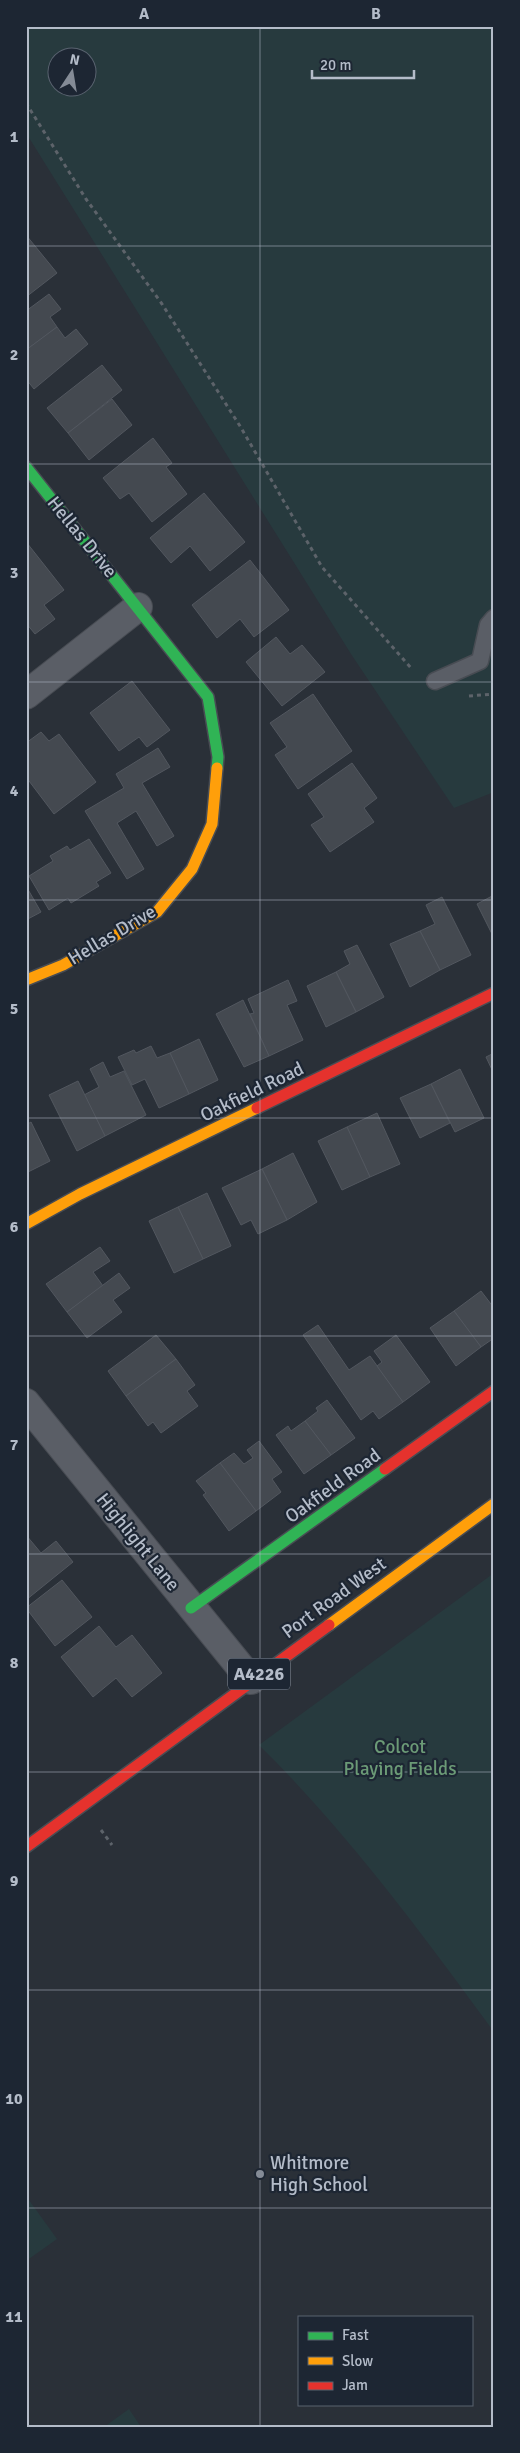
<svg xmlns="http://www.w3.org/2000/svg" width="520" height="2453" font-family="Signika,sans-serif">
	<rect width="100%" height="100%" fill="#2a3038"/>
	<g fill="#273a3e" fill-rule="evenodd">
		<path d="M26 26H494V792L454 808 351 654 26 133ZM58 58H88V88H58Z"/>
		<path d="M494 1573V2032C421 1932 347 1832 259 1745Z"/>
		<path d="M26 2196 57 2239 26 2261Z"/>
		<path d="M129 2409 141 2427H104Z"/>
	</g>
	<g fill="#444950" stroke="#52575f">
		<path d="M26 235 57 273 26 297Z"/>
		<path d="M49 294 61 309 50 317 57 327 26 350V311Z"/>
		<path d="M57 327 65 338 76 329 88 344 34 389 26 379V350Z"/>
		<path d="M102 365 122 390 68 433 47 408Z"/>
		<path d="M112 399 132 425 89 460 68 433Z"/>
		<path d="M153 438 172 463 166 467 187 494 152 522 129 493 120 499 103 478Z"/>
		<path d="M204 493 245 542 210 571 190 546 171 563 150 538Z"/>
		<path d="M27 543 64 590 44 605 55 619 35 634 26 623Z"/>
		<path d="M250 560 289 610 254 637 240 619 217 638 192 605Z"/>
		<path d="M276 637 290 654 302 645 325 672 282 706 246 662Z"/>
		<path d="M132 681 170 730 147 747 139 737 119 751 90 713Z"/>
		<path d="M313 694 352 751 298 789 275 755 287 747 270 723Z"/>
		<path d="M41 732 49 741 59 734 96 782 54 814 26 777V743Z"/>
		<path d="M158 748 170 767 142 783 174 836 157 846 136 811 117 823 144 869 127 879 85 811 124 788 116 774Z"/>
		<path d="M352 763 377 798 364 808 374 822 330 852 311 825 324 817 308 794Z"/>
		<path d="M89 839 111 873 96 882 99 886 71 903 68 898 49 910 29 876 53 861 50 856 67 846 70 850Z"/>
		<path d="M26 886 41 912 26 920Z"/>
		<path d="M494 895V938L477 904Z"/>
		<path d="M442 897 471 955 440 970 420 931 435 924 426 905Z"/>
		<path d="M420 931 440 970 410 987 390 944Z"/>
		<path d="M357 945 384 997 356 1012 336 972 350 964 344 951Z"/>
		<path d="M336 972 356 1012 326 1027 307 986Z"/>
		<path d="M288 980 297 1001 287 1005 303 1040 269 1056 250 1014 254 1013 248 999Z"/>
		<path d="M243 1000 269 1056 244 1067 216 1014Z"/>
		<path d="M199 1039 218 1080 189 1094 170 1053Z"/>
		<path d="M151 1046 157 1058 170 1053 189 1094 159 1108 145 1079 132 1085 118 1057 134 1050 136 1053Z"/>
		<path d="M494 1053V1074L486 1057Z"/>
		<path d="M103 1062 110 1077 124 1071 146 1115 105 1136 84 1095 99 1087 90 1069Z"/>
		<path d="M460 1069 484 1118 455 1132 431 1084Z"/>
		<path d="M78 1081 105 1136 77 1151 49 1095Z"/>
		<path d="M431 1084 450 1123 420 1138 400 1098Z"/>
		<path d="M377 1113 400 1164 370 1177 347 1127Z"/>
		<path d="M31 1122 50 1161 26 1173V1125Z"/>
		<path d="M347 1127 370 1177 342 1190 318 1141Z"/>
		<path d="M293 1153 317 1202 287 1220 262 1169Z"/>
		<path d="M262 1169 287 1220 258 1234 251 1220 241 1225 222 1188Z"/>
		<path d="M207 1193 231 1246 203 1259 178 1207Z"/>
		<path d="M178 1207 203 1259 174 1273 149 1221Z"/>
		<path d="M100 1247 110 1261 93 1272 103 1286 67 1312 46 1284Z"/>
		<path d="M119 1273 130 1288 113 1300 122 1312 87 1338 67 1312Z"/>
		<path d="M481 1291 494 1308V1338L481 1347 454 1311Z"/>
		<path d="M454 1311 481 1347 456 1366 430 1328Z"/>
		<path d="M318 1325 349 1370 370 1356 403 1402 379 1419 373 1411 361 1420 303 1335Z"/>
		<path d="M156 1335 176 1359 126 1396 108 1371Z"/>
		<path d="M396 1335 430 1382 403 1402 377 1366 382 1362 374 1351Z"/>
		<path d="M176 1359 195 1385 187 1391 198 1406 161 1433 153 1422 148 1426 126 1396Z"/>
		<path d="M327 1400 355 1438 331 1455 305 1421 318 1411 316 1408Z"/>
		<path d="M305 1421 331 1455 304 1474 276 1435 288 1426 291 1431Z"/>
		<path d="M259 1441 282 1472 272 1479 281 1492 256 1511 220 1463 234 1453 244 1464 253 1458 247 1450Z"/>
		<path d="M220 1463 256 1511 229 1531 203 1495 206 1493 196 1481Z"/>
		<path d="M26 1535 41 1553 56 1541 73 1562 26 1600Z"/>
		<path d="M62 1580 92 1617 55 1646 26 1608Z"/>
		<path d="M99 1626 116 1647 132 1635 162 1673 132 1697 116 1678 93 1697 61 1657Z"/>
	</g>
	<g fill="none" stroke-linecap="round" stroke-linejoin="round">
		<defs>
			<path id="lane" d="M435 681 480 661 488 625 494 618"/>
			<g id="street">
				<path d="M26 695 138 607"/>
				<path d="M26 1403 251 1680"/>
			</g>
			<g id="fast">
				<path d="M26 467 208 697 218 757 217 768"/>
				<path d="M191 1608 385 1469"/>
			</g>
			<g id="slow">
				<path d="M26 980 63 965 157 912 192 869 212 824 217 768"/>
				<path d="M26 1224 80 1194 257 1108"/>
				<path d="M329 1625 494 1504"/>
			</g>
			<g id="jam">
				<path d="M257 1108 494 993"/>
				<path d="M385 1469 494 1391"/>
				<path d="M26 1847 329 1625"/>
			</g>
		</defs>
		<use href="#lane" stroke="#484c53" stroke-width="19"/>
		<use href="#street" stroke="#484c53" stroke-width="30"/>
		<use href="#fast" stroke="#484c53" stroke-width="14"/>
		<use href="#slow" stroke="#484c53" stroke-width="14"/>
		<use href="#jam" stroke="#484c53" stroke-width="14"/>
		<g stroke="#5d636a" stroke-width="3" stroke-dasharray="4 4" stroke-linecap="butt">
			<path d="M26 103 86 199 162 304 240 426 322 567 412 669"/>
			<path d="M469 696 494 694"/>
			<path d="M101 1830 112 1845"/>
		</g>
		<use href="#lane" stroke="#5a5e66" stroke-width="16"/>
		<use href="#street" stroke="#5a5e66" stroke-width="28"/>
		<use href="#fast" stroke="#30b455" stroke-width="11"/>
		<use href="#slow" stroke="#ff9f0a" stroke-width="11"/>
		<use href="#jam" stroke="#e5322d" stroke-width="11"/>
	</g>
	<path fill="none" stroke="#b4bcc9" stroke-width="1" stroke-opacity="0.55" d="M260 26V2427M26 246H494M26 464H494M26 682H494M26 900H494M26 1118H494M26 1336H494M26 1554H494M26 1772H494M26 1990H494M26 2208H494"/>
	<circle fill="#848b96" stroke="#1d2633" stroke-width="2" cx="260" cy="2174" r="5"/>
	<g text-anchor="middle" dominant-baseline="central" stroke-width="4.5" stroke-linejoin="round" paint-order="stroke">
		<rect fill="#1d2633" stroke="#878f9c" stroke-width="1" x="228" y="1658.5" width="62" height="31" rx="4"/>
		<g font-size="18" font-weight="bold" fill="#b4bcc9">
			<text x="259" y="1674">A4226</text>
		</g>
		<g font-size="19" fill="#b4bcc9" stroke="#1d2633">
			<text transform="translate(82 537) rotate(51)">Hellas Drive</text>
			<text transform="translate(112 935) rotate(-31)">Hellas Drive</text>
			<text transform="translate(252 1092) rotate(-26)">Oakfield Road</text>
			<text transform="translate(333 1486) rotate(-36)">Oakfield Road</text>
			<text transform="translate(138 1542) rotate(51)">Highlight Lane</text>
			<text transform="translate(334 1598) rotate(-36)">Port Road West</text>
		</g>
		<g font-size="19" fill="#6b9a76" stroke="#1d2633">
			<text x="400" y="1747">Colcot<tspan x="400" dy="22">Playing Fields</tspan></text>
		</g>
		<g font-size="19" fill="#b4bcc9" stroke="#1d2633" text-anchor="start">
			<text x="270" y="2163">Whitmore<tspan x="270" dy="22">High School</tspan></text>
		</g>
	</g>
	<rect width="520" height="2453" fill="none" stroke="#1d2633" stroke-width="55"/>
	<rect x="298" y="2316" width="175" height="90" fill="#1d2633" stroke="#59626f"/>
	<rect x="308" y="2332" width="25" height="8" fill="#30b455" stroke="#59626f"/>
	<text x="342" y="2340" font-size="15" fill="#b4bcc9">Fast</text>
	<rect x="308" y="2357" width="25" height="8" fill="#ff9f0a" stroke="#59626f"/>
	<text x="342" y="2366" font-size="15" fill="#b4bcc9">Slow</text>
	<rect x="308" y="2382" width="25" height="8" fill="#e5322d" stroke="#59626f"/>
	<text x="342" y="2390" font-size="15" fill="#b4bcc9">Jam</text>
	<g transform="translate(72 72) rotate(12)"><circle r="24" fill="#1d2633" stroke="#59626f"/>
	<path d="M0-4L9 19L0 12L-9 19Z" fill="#848b96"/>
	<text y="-8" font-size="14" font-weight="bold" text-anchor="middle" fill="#b4bcc9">N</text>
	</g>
	<path d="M312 70v8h102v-8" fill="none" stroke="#b4bcc9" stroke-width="2.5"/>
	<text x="320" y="70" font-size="15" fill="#b4bcc9" stroke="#1d2633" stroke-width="4" paint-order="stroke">20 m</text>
	<rect x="28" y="28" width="464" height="2398" fill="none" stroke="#b4bcc9" stroke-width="2"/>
	<g font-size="16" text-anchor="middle" font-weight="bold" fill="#b4bcc9">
		<text x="144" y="19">A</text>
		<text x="376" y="19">B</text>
		<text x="14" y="142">1</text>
		<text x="14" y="360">2</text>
		<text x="14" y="578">3</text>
		<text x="14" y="796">4</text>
		<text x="14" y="1014">5</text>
		<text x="14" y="1232">6</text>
		<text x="14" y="1450">7</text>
		<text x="14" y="1668">8</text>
		<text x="14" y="1886">9</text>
		<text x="14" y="2104">10</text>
		<text x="14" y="2322">11</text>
	</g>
</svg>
